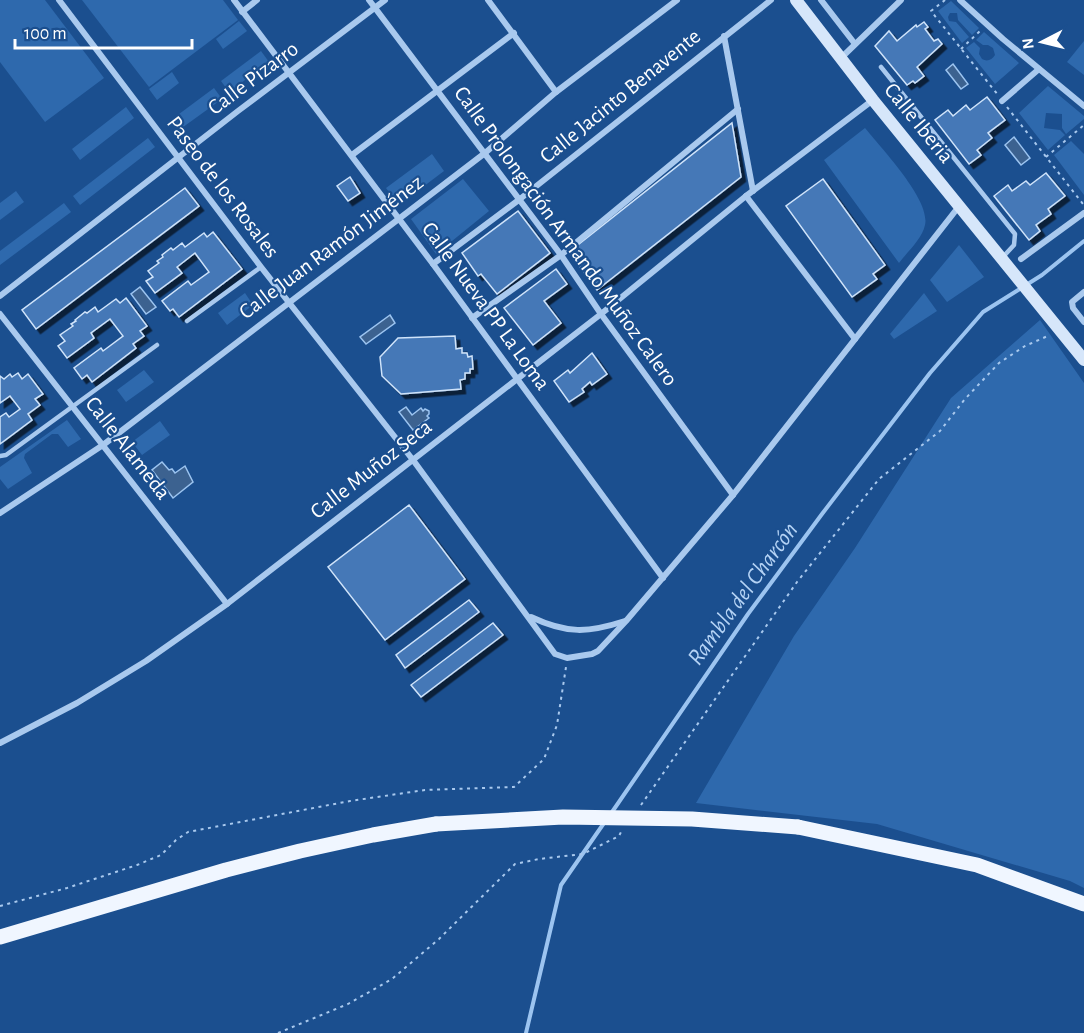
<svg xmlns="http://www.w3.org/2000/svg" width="1084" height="1033" font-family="'Alegreya Sans',sans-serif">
	<defs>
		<filter id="shadow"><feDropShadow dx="4.5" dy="4.5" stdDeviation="0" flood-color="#0009"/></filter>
	</defs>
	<rect width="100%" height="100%" fill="#1b4f8f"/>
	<g fill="#2e69ad">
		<path d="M0 0H45L104 78 45 122 0 62Z"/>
		<path d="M82 0H223L238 20 149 87Z"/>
		<path d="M951 1 979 28 972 35 958 20 957 13H950L948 17 949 21 956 22 969 37 962 43 938 11Z"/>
		<path d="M239 21 247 31 223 49 216 39Z"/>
		<path d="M984 32 1019 63 995 84 966 48 974 42 980 48 979 54 982 59C987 62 992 60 995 55L993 48 988 45H983L976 40Z"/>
		<path d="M1084 41V75L1067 62Z"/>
		<path d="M261 51 269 62 229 92 221 81Z"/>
		<path d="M172 72 179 83 157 100 149 89Z"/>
		<path d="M1048 86 1084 116V119L1066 134 1062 128V114L1046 113 1044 128 1060 130 1065 135 1048 150 1019 113Z"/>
		<path d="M214 88 222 99 179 130 171 120Z"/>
		<path d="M126 107 134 118 80 160 72 149Z"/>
		<path d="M865 128C881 148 931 200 925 225 922 239 908 251 899 263L824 160Z"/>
		<path d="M148 138 155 147 80 205 73 196Z"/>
		<path d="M1071 141 1084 154V195L1054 155Z"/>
		<path d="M432 154 444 171 399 205 386 188Z"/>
		<path d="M463 179 489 211 436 254 411 219Z"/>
		<path d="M16 191 24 202 0 220V203Z"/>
		<path d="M64 203 71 212 0 265V251Z"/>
		<path d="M959 245 984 277 947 302 930 280Z"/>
		<path d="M245 293 253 305 227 325 218 313Z"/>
		<path d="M924 293 937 311 894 339 890 334Z"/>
		<path d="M1040 320 1084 383V888L1070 881 877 824 696 803 794 636 855 548 951 398Z"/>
		<path d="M144 370 154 382 126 402 117 390Z"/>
		<path d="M67 420 81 439 68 447 58 434H52L25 454 24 458 32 473 8 489 0 479V467Z"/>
		<path d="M160 421 170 435 142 455 132 442Z"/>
	</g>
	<g fill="#3c6290" stroke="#9cc4f0" stroke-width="1.5">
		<path d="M953 64 968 84 961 89 946 70Z"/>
		<path d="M1014 137 1030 158 1021 165 1005 145Z"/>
		<path d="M140 287 156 307 146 314 131 294Z"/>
		<path d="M390 315 395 323 366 344 360 337Z"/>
		<path d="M406 407 412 415 421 408 423 411 425 409 429 411V414L427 416 429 418 413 430 399 412Z"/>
		<path d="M162 462 169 470 172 469 175 473 185 466 193 482 173 498 152 470Z"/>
	</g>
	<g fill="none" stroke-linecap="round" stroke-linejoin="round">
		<g stroke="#9cc4f0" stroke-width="4">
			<path d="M610 815 748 614 822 514 930 373 983 312 1042 275 1084 241"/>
			<path d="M526 1033 561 885 604 823"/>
		</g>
	</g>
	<g fill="#4478b7" stroke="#cfe3fa" stroke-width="1.5" filter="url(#shadow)">
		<path d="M924 22 928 27 925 29 934 41 938 39 942 44 917 67 924 76 915 83 913 81 907 85 875 46 889 31 897 41 916 25 917 27Z"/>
		<path d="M987 97 1005 120 988 133 992 138 977 150 981 155 969 164 935 120 948 110 953 116 966 105 970 110Z"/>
		<path d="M732 123 741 177 597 290 569 252Z"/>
		<path d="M1046 173 1065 196 1048 209 1051 214 1036 225 1040 231 1029 240 994 196 1008 185 1012 191 1026 181 1030 185Z"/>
		<path d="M350 177 360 193 348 201 337 186Z"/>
		<path d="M823 179 885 265 873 274 877 279 852 297 786 206Z"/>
		<path d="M185 188 199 206 36 329 22 310Z"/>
		<path d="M518 211 550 253 497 294 481 274 478 276 462 253Z"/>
		<path d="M213 232 242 269 179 317 173 309 170 311 162 301 188 281 191 285 209 272 195 253 177 267 182 273 155 293 146 281 153 277 148 271 159 263 157 261 163 257 162 255 171 248 173 250 182 243 185 247 204 233 207 237Z"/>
		<path d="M556 269 567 284 544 301 561 323 533 345 504 308Z"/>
		<path d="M126 298 147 326 140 331 144 336 133 344 136 348 92 382 87 375 82 379 74 368 101 348 103 351 123 336 110 319 91 333 94 338 67 358 58 346 65 341 60 335 73 326 71 324 76 321 75 320 85 312 87 313 95 307 98 312 116 299 120 303Z"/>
		<path d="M455 336 456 349 462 348V353H467L468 357 472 356 473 369H470V373H465V379L460 380 461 389 401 394 382 376 380 357 398 338Z"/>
		<path d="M592 353 607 374 592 385 590 382 582 389 584 392 569 402 554 381 568 370 570 373Z"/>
		<path d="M18 373 22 379 28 374 43 394 35 399 40 405 28 414 32 420 0 444V417L6 413 9 417 20 409 10 396 0 403V376L4 379 10 374 12 377Z"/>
		<path d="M409 505 465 579 385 640 328 567Z"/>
		<path d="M469 600 479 612 405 668 396 655Z"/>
		<path d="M493 623 503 635 421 697 411 685Z"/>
	</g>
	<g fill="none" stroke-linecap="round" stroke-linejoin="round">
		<g stroke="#a9c9ee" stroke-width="2" stroke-dasharray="3 4.5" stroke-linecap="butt">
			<path d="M945 0 931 11 998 95"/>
			<path d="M961 49 981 30"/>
			<path d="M1007 107 1083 204"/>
			<path d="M1046 157 1084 125"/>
			<path d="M641 805 797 582 879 479 940 431 965 399 999 363 1025 346 1050 335"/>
			<path d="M0 906 67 888 137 865 161 855 176 840 188 832 350 801 425 790 514 787 544 759 557 725 566 667"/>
			<path d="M278 1033 348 1004 392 979 439 939 515 864 539 859 583 854 619 836 621 832"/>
		</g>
		<g stroke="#a9c9ee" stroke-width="4.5">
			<path d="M881 67 1015 234 1014 245 1002 258"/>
			<path d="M187 321 261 267"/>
			<path d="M0 456 6 455 157 345"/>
		</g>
		<g stroke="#a9c9ee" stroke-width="6">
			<path d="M59 0 261 267 413 460 555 654 567 658 592 654 598 651 626 621 733 495 960 205"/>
			<path d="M234 0 433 264 663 578"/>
			<path d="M369 0 561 255 601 314 733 495"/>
			<path d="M488 0 556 92"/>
			<path d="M821 0 855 44"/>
			<path d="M960 0 1003 39 1084 106"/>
			<path d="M242 12 257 0"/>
			<path d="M724 36 753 191"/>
			<path d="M841 58 901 0"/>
			<path d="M1002 101 1039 69"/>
			<path d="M352 155 514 33"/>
			<path d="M746 196 855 339"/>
			<path d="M1021 259 1084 213"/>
			<path d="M433 264 520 199 771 0"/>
			<path d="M1084 292 1072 302 1073 308 1084 322"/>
			<path d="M0 296 238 111 385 0"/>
			<path d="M0 314 227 604"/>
			<path d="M472 318 561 255 738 109"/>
			<path d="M0 513 103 445 485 153 556 92 677 0"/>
			<path d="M531 617C567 634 588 633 625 621"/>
			<path d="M0 743 77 703 146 661 227 604 601 314 746 196 873 100"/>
		</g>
		<path stroke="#d6e6fa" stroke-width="12" d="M796 0 873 100 1084 360"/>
		<g stroke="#f0f6ff" stroke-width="15">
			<path d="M798 827 977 865 1084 904"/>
			<path d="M0 937 226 870 300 851 373 835 436 824"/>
		</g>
		<path stroke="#f0f6ff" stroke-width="15" d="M436 824 563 817 692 819 798 827"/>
	</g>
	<g text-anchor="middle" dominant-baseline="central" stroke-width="4.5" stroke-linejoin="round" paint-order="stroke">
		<g font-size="22" fill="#fff" stroke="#1b4f8f">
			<text transform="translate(253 78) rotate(-37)">Calle Pizarro</text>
			<text transform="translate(620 96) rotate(-39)">Calle Jacinto Benavente</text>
			<text transform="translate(919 123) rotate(51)">Calle Iberia</text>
			<text transform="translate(223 187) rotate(53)">Paseo de los Rosales</text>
			<text transform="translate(566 236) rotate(54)">Calle Prolongación Armando Muñoz Calero</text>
			<text transform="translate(331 247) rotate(-37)">Calle Juan Ramón Jiménez</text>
			<text transform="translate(486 306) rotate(54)">Calle Nueva PP La Loma</text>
			<text transform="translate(128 448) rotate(52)">Calle Alameda</text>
			<text transform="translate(371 469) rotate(-38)">Calle Muñoz Seca</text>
		</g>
		<g font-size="24" font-style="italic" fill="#b5d3f5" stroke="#1b4f8f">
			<text transform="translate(743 594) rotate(-54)">Rambla del Charcón</text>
		</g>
	</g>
	<g transform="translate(1042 42) rotate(263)" stroke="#1b4f8f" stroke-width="4.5" paint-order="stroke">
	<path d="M0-4.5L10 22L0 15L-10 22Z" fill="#ffffff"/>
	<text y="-9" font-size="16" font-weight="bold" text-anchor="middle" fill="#ffffff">N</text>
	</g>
	<path d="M15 39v9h177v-9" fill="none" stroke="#ffffff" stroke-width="3"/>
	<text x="24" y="39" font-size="18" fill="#ffffff" stroke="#1b4f8f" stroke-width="4.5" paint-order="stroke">100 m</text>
</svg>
